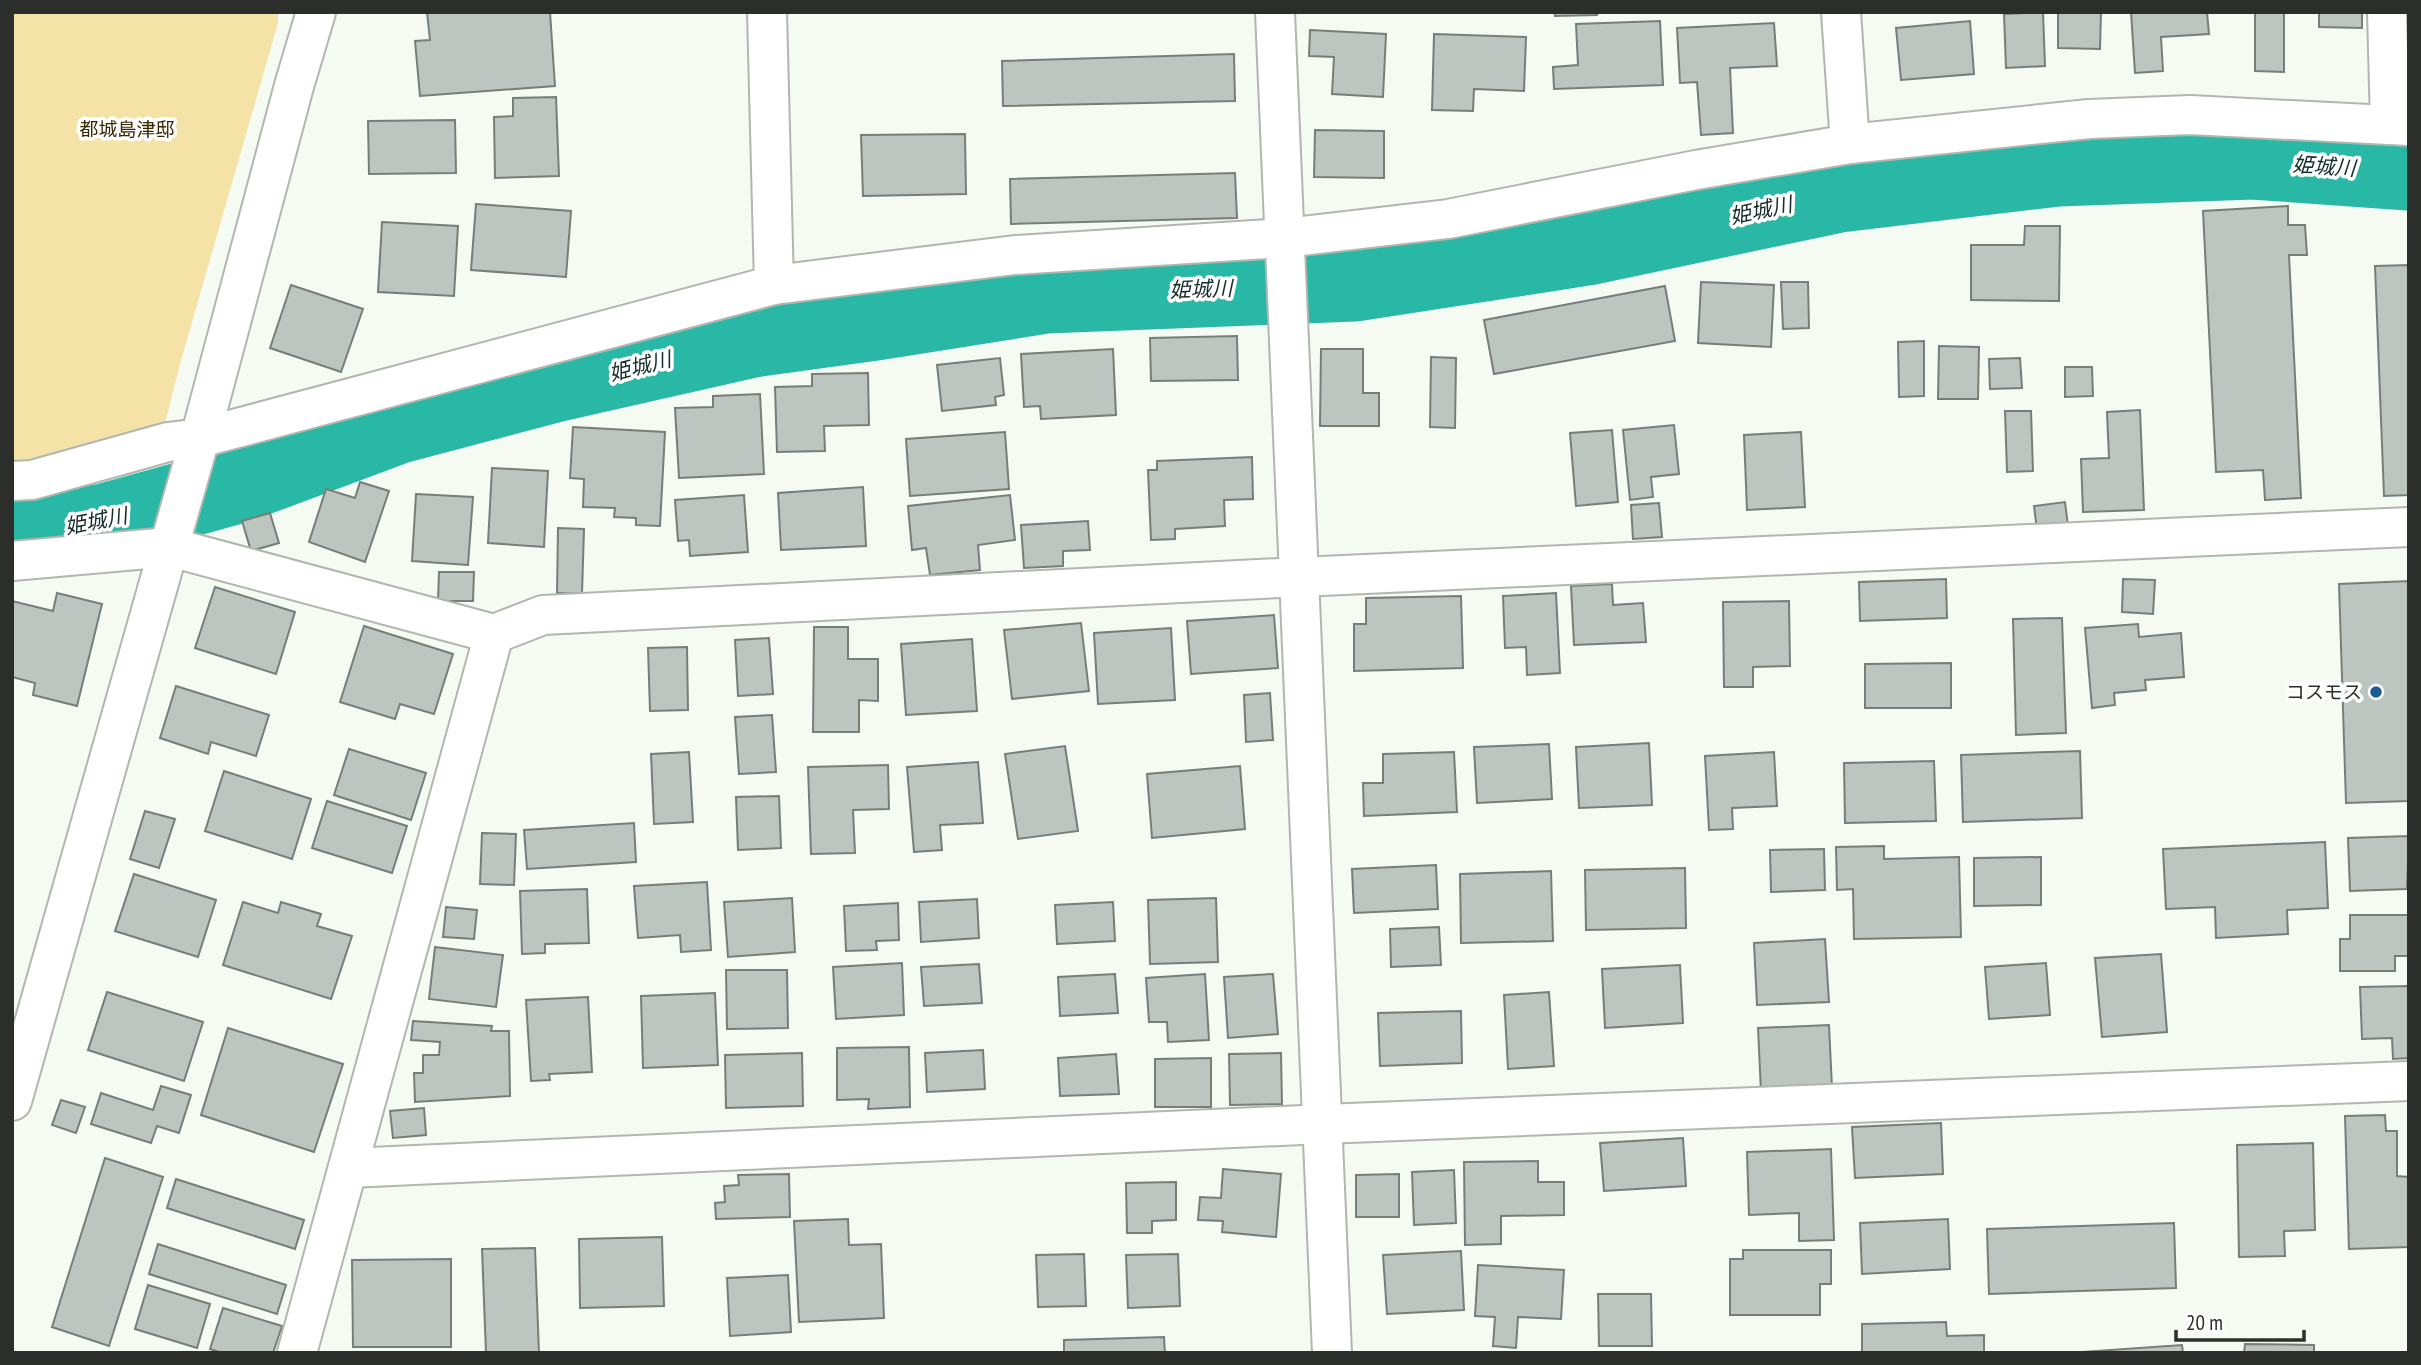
<svg xmlns="http://www.w3.org/2000/svg" width="2421" height="1365" font-family="'PT Sans Narrow','Noto Sans JP',sans-serif">
	<rect width="100%" height="100%" fill="#f5fbf3"/>
	<path fill="#f4e2a6" d="M12 12H278V23L180 364 165 423 43 465H12Z"/>
	<g fill="none" stroke-linecap="round" stroke-linejoin="round">
		<path stroke="#29b8a5" stroke-width="77" d="M12 535 21 536 104 522 238 485 399 425 554 384 753 339 875 322 1046 295 1355 283 1587 247 1839 194 2058 168 2253 161 2409 172"/>
	</g>
	<g fill="#bcc5c0" stroke="#777e7a" stroke-width="2">
		<path d="M427 12H550L555 86 420 96 415 41 430 40Z"/>
		<path d="M1555 12H1597V15L1555 16Z"/>
		<path d="M2043 12 2045 66 2006 68 2004 14Z"/>
		<path d="M2058 12H2101L2100 49 2058 48Z"/>
		<path d="M2131 12H2207L2209 34 2161 37 2163 71 2135 73Z"/>
		<path d="M2255 12H2284V72L2255 71Z"/>
		<path d="M2319 12H2362V28L2319 27Z"/>
		<path d="M1660 21 1663 85 1554 89 1553 67 1578 65 1576 24Z"/>
		<path d="M1970 21 1974 74 1901 80 1896 28Z"/>
		<path d="M1774 23 1777 66 1730 68 1733 133 1701 135 1697 82 1680 83 1677 28Z"/>
		<path d="M1310 30 1386 34 1383 97 1332 94 1334 57 1309 56Z"/>
		<path d="M1434 34 1526 37 1524 91 1474 89 1473 111 1432 110Z"/>
		<path d="M1234 54 1235 101 1003 106 1002 61Z"/>
		<path d="M556 97 559 176 495 178 494 117 513 116V98Z"/>
		<path d="M455 120 456 173 369 174 368 121Z"/>
		<path d="M1315 130 1384 131V178L1314 177Z"/>
		<path d="M965 134 966 194 863 196 861 135Z"/>
		<path d="M1235 173 1237 218 1011 224 1010 179Z"/>
		<path d="M476 204 571 211 566 277 471 270Z"/>
		<path d="M2288 206V225H2305L2307 255H2289L2301 498 2265 500 2263 470 2216 472 2203 211Z"/>
		<path d="M382 222 458 226 454 296 378 292Z"/>
		<path d="M2025 226H2060L2059 301 1971 300V245H2024Z"/>
		<path d="M2409 265V495L2384 496 2375 266Z"/>
		<path d="M1701 282 1774 285 1771 347 1698 343Z"/>
		<path d="M1781 282H1808L1809 328 1783 329Z"/>
		<path d="M291 285 363 309 341 372 270 348Z"/>
		<path d="M1665 286 1675 341 1494 374 1484 320Z"/>
		<path d="M1237 336 1238 380 1151 381 1150 338Z"/>
		<path d="M1924 341V396L1899 397 1898 342Z"/>
		<path d="M1939 346 1979 347 1978 399H1938Z"/>
		<path d="M1113 349 1116 415 1041 419 1040 406 1024 407 1021 354Z"/>
		<path d="M1321 349H1363V393H1379V426H1320Z"/>
		<path d="M1431 357 1456 358 1455 428 1430 427Z"/>
		<path d="M1000 358 1004 395 995 397 996 405 942 411 937 365Z"/>
		<path d="M2020 358 2022 388 1990 389 1989 359Z"/>
		<path d="M2065 367H2092L2093 396 2065 397Z"/>
		<path d="M868 373 869 425 824 426 825 451 777 452 775 387 812 386V374Z"/>
		<path d="M760 394 764 474 679 478 675 408 713 407V396Z"/>
		<path d="M2140 410 2144 510 2083 512 2081 459 2109 458 2107 412Z"/>
		<path d="M2005 411H2031L2033 471 2007 472Z"/>
		<path d="M1674 425 1679 474 1651 477 1653 497 1630 500 1623 430Z"/>
		<path d="M573 427 665 432 660 526 636 525V518L614 517 615 508 583 507 584 479 570 478Z"/>
		<path d="M1612 430 1618 502 1576 506 1570 433Z"/>
		<path d="M1005 432 1009 489 910 496 906 439Z"/>
		<path d="M1801 432 1805 507 1747 510 1744 435Z"/>
		<path d="M1252 457 1253 499 1224 500 1225 526 1175 529V539L1151 540 1148 470H1157V461Z"/>
		<path d="M492 468 548 471 544 547 488 543Z"/>
		<path d="M360 482 389 491 365 562 309 542 326 489 355 498Z"/>
		<path d="M863 487 866 546 781 550 778 493Z"/>
		<path d="M416 494 473 497 468 565 412 561Z"/>
		<path d="M744 495 748 552 690 556 689 540 678 541 675 500Z"/>
		<path d="M1010 495 1015 540 978 545 980 570 930 575 926 548 912 550 908 506Z"/>
		<path d="M2065 502 2068 526 2037 530 2034 506Z"/>
		<path d="M1659 503 1662 537 1633 539 1631 505Z"/>
		<path d="M270 513 279 543 251 551 242 521Z"/>
		<path d="M1088 521 1090 550 1063 551V566L1024 568 1021 525Z"/>
		<path d="M558 528 584 529 582 594 557 593Z"/>
		<path d="M439 572H474L473 601H438Z"/>
		<path d="M1946 579 1947 618 1860 621 1859 582Z"/>
		<path d="M2123 579 2155 580 2153 614 2122 612Z"/>
		<path d="M2409 581V801L2346 803 2339 584Z"/>
		<path d="M1612 584 1613 605 1643 603 1646 642 1574 645 1571 586Z"/>
		<path d="M215 587 295 612 276 674 195 648Z"/>
		<path d="M57 593 102 604 77 706 33 695 35 683 12 677V601L53 611Z"/>
		<path d="M1556 593 1560 673 1527 675 1526 647 1505 648 1503 596Z"/>
		<path d="M1461 596 1463 668 1354 671V624H1366V598Z"/>
		<path d="M1789 601 1790 666 1753 667V687H1724L1723 602Z"/>
		<path d="M1274 615 1278 668 1191 674 1187 621Z"/>
		<path d="M2062 618 2066 733 2016 735 2013 619Z"/>
		<path d="M1081 623 1089 691 1012 699 1004 630Z"/>
		<path d="M2138 624 2139 637 2181 633 2184 677 2145 680 2146 690 2114 693 2115 705 2092 708 2085 628Z"/>
		<path d="M364 626 453 654 434 714 400 704 395 719 340 702Z"/>
		<path d="M814 627H848V659H878V701L859 700V732H813Z"/>
		<path d="M1171 628 1175 700 1098 704 1094 633Z"/>
		<path d="M769 638 773 694 738 696 735 640Z"/>
		<path d="M972 639 977 711 906 715 901 644Z"/>
		<path d="M687 647 688 710 650 711 648 648Z"/>
		<path d="M1951 663V708H1865V664Z"/>
		<path d="M176 686 269 715 256 756 211 742 208 754 160 738Z"/>
		<path d="M1270 693 1273 740 1246 742 1244 695Z"/>
		<path d="M772 715 776 772 739 774 735 717Z"/>
		<path d="M1649 743 1652 805 1579 808 1576 747Z"/>
		<path d="M1549 744 1552 799 1477 803 1474 747Z"/>
		<path d="M1065 746 1078 831 1018 839 1005 754Z"/>
		<path d="M349 749 426 773 411 820 334 795Z"/>
		<path d="M2080 751 2082 818 1963 822 1961 755Z"/>
		<path d="M689 752 693 822 654 824 651 754Z"/>
		<path d="M1454 752 1457 812 1364 816 1363 783H1383V754Z"/>
		<path d="M1774 752 1777 806 1732 808 1733 829 1709 830 1705 756Z"/>
		<path d="M1934 761 1936 821 1845 823 1844 763Z"/>
		<path d="M978 762 983 823 940 825 942 850 914 852 907 767Z"/>
		<path d="M888 765 889 809 853 810 855 853 811 854 808 767Z"/>
		<path d="M1240 766 1245 829 1152 838 1147 774Z"/>
		<path d="M224 771 311 799 292 859 205 831Z"/>
		<path d="M779 796 781 848 738 850 736 797Z"/>
		<path d="M327 801 407 826 392 873 312 848Z"/>
		<path d="M145 811 175 819 159 868 130 859Z"/>
		<path d="M634 823 636 862 527 869 524 830Z"/>
		<path d="M482 833 516 834 514 885 480 884Z"/>
		<path d="M2409 836 2407 889 2350 891 2348 838Z"/>
		<path d="M2325 842 2328 908 2287 910 2288 934 2216 938 2215 907 2166 909 2163 849Z"/>
		<path d="M1884 846V859L1959 857 1961 937 1854 939 1853 889 1837 890 1836 847Z"/>
		<path d="M1824 849 1825 890 1771 892 1770 850Z"/>
		<path d="M2041 857V905L1974 906V858Z"/>
		<path d="M1436 865 1438 909 1354 913 1352 869Z"/>
		<path d="M1685 868 1686 928 1586 930 1585 870Z"/>
		<path d="M1551 871 1553 941 1461 943 1460 874Z"/>
		<path d="M134 874 216 900 198 957 115 931Z"/>
		<path d="M707 882 711 950 681 952 680 935 638 938 634 886Z"/>
		<path d="M587 889 589 943 545 944V953L522 954 520 891Z"/>
		<path d="M792 898 795 952 728 957 724 902Z"/>
		<path d="M1216 898 1218 962 1150 964 1148 900Z"/>
		<path d="M977 899 979 938 921 942 919 902Z"/>
		<path d="M243 902 278 913 281 902 321 914 317 926 352 936 331 999 223 965Z"/>
		<path d="M1113 902 1115 941 1057 944 1055 905Z"/>
		<path d="M898 903 899 940 876 941 877 950 846 951 844 906Z"/>
		<path d="M446 907 477 910 474 939 443 937Z"/>
		<path d="M2350 915H2409V956H2395V971H2340V939H2350Z"/>
		<path d="M1439 927 1441 965 1391 967 1390 929Z"/>
		<path d="M1825 939 1829 1002 1757 1005 1754 943Z"/>
		<path d="M435 947 503 955 496 1007 429 999Z"/>
		<path d="M2161 954 2167 1032 2102 1037 2095 958Z"/>
		<path d="M902 963 904 1015 836 1019 833 967Z"/>
		<path d="M2046 963 2050 1015 1989 1019 1985 967Z"/>
		<path d="M979 964 982 1003 924 1006 921 967Z"/>
		<path d="M1680 965 1683 1023 1605 1028 1602 969Z"/>
		<path d="M726 970H787L788 1028 727 1029Z"/>
		<path d="M1115 974 1118 1013 1060 1016 1058 977Z"/>
		<path d="M1205 974 1209 1040 1168 1042 1167 1022H1149L1146 978Z"/>
		<path d="M1273 974 1278 1034 1228 1038 1224 977Z"/>
		<path d="M2409 986V1058L2393 1059 2392 1038 2362 1039 2360 987Z"/>
		<path d="M107 992 203 1022 184 1081 88 1050Z"/>
		<path d="M1549 992 1554 1066 1508 1069 1504 995Z"/>
		<path d="M715 993 718 1065 643 1068 641 996Z"/>
		<path d="M588 997 592 1072 549 1074 550 1080 531 1081 526 1000Z"/>
		<path d="M1461 1011 1462 1063 1380 1066 1378 1013Z"/>
		<path d="M413 1021 492 1026 491 1031H509L510 1096 415 1102 414 1073H423V1055H439L440 1042 411 1040Z"/>
		<path d="M1829 1025 1832 1088 1761 1092 1758 1028Z"/>
		<path d="M228 1028 343 1064 314 1152 201 1115Z"/>
		<path d="M909 1047 910 1107 868 1109 869 1099 837 1100V1048Z"/>
		<path d="M983 1050 985 1089 927 1092 925 1053Z"/>
		<path d="M802 1053 803 1106 726 1108 725 1055Z"/>
		<path d="M1281 1053 1282 1104 1230 1105 1229 1054Z"/>
		<path d="M1116 1054 1119 1094 1060 1096 1058 1058Z"/>
		<path d="M1211 1058V1107H1155V1059Z"/>
		<path d="M161 1086 191 1095 179 1133 157 1126 151 1143 91 1124 101 1093 153 1110Z"/>
		<path d="M61 1100 85 1107 76 1133 52 1125Z"/>
		<path d="M424 1108 426 1135 393 1138 390 1111Z"/>
		<path d="M2385 1115 2386 1131H2397V1176L2408 1177 2409 1247 2349 1249 2345 1116Z"/>
		<path d="M1941 1123 1943 1174 1855 1178 1852 1127Z"/>
		<path d="M1683 1138 1686 1186 1604 1191 1600 1143Z"/>
		<path d="M2313 1143 2315 1230 2284 1231 2285 1256 2239 1257 2237 1145Z"/>
		<path d="M1831 1149 1834 1240 1799 1241V1213L1749 1215 1747 1152Z"/>
		<path d="M105 1158 163 1177 109 1346 52 1327Z"/>
		<path d="M1538 1161V1182H1564V1215L1501 1216V1244L1465 1245 1464 1162Z"/>
		<path d="M1223 1169 1281 1174 1276 1237 1222 1232 1223 1221 1198 1220 1200 1197 1221 1198Z"/>
		<path d="M1454 1170 1456 1223 1414 1225 1412 1172Z"/>
		<path d="M789 1174 790 1217 716 1219 715 1203 725 1202 724 1186 739 1185 738 1175Z"/>
		<path d="M1399 1174V1217H1356V1175Z"/>
		<path d="M176 1179 304 1220 295 1249 167 1208Z"/>
		<path d="M1176 1182V1220L1152 1221V1233H1127L1126 1183Z"/>
		<path d="M848 1219 849 1245 881 1244 884 1318 799 1322 794 1221Z"/>
		<path d="M1948 1219 1950 1269 1862 1274 1860 1223Z"/>
		<path d="M2174 1223 2176 1288 1989 1294 1987 1229Z"/>
		<path d="M662 1237 664 1306 580 1308 579 1239Z"/>
		<path d="M158 1244 286 1285 277 1314 149 1274Z"/>
		<path d="M535 1248 539 1353H486L482 1249Z"/>
		<path d="M1743 1250H1831V1284H1820V1315H1730V1259H1743Z"/>
		<path d="M1461 1251 1464 1310 1387 1314 1383 1255Z"/>
		<path d="M1084 1254 1086 1306 1038 1307 1036 1255Z"/>
		<path d="M1178 1254 1180 1306 1128 1308 1126 1255Z"/>
		<path d="M451 1259V1347H353L352 1260Z"/>
		<path d="M1478 1265 1564 1270 1561 1319 1518 1317 1516 1348 1493 1346 1495 1317 1475 1316Z"/>
		<path d="M788 1275 791 1332 730 1336 727 1278Z"/>
		<path d="M148 1285 210 1304 197 1348 135 1329Z"/>
		<path d="M1598 1294H1651L1652 1346H1599Z"/>
		<path d="M223 1308 282 1326 273 1353H222L210 1349Z"/>
		<path d="M1946 1322 1947 1336 1984 1335V1353H1862V1324Z"/>
		<path d="M1164 1337 1165 1353H1064V1340Z"/>
		<path d="M2245 1344 2314 1345V1353H2244Z"/>
		<path d="M2182 1345 2183 1353H2067Z"/>
	</g>
	<g fill="none" stroke-linecap="round" stroke-linejoin="round">
		<defs>
			<g id="minor">
				<path d="M767 12 774 285"/>
				<path d="M1275 12 1332 1353"/>
				<path d="M1841 12 1850 144"/>
				<path d="M2387 12 2390 125"/>
				<path d="M12 481 32 480 168 442 200 438 774 285 1015 255 1284 238 1448 219 1696 170 1850 144 2089 119 2190 115 2409 126"/>
				<path d="M12 561 170 547 494 634 543 615 1299 577 2409 527"/>
				<path d="M12 1101 200 438 294 86 316 12"/>
				<path d="M348 1168 1324 1124 2409 1081"/>
				<path d="M297 1353 494 634"/>
			</g>
		</defs>
		<use href="#minor" stroke="#b1b6af" stroke-width="42"/>
		<use href="#minor" stroke="#fff" stroke-width="38"/>
	</g>
	<circle fill="#1d5c92" stroke="#fff" stroke-width="2.5" cx="2376" cy="692" r="7"/>
	<g text-anchor="middle" dominant-baseline="central" stroke-width="7" stroke-linejoin="round" paint-order="stroke">
		<g font-size="19" fill="#342900" stroke="#fff">
			<text x="127" y="129">都城島津邸</text>
		</g>
		<g font-size="19" fill="#2c2e2b" stroke="#fff" text-anchor="end">
			<text x="2362" y="692">コスモス</text>
		</g>
		<g font-size="21" font-style="italic" fill="#172e2a" stroke="#fff">
			<text transform="translate(2324 166) rotate(4)">姫城川</text>
			<text transform="translate(1761 210) rotate(-12)">姫城川</text>
			<text transform="translate(1201 289) rotate(-2)">姫城川</text>
			<text transform="translate(640 366) rotate(-14)">姫城川</text>
			<text transform="translate(96 521) rotate(-11)">姫城川</text>
		</g>
	</g>
	<rect width="2421" height="1365" fill="none" stroke="#2c2e2b" stroke-width="28"/>
	<path d="M2176 1330v10h128v-10" fill="none" stroke="#2c2e2b" stroke-width="3.5"/>
	<text x="2186" y="1330" font-size="21" fill="#2c2e2b" stroke="#ffffff" stroke-width="5" paint-order="stroke">20 m</text>
</svg>
